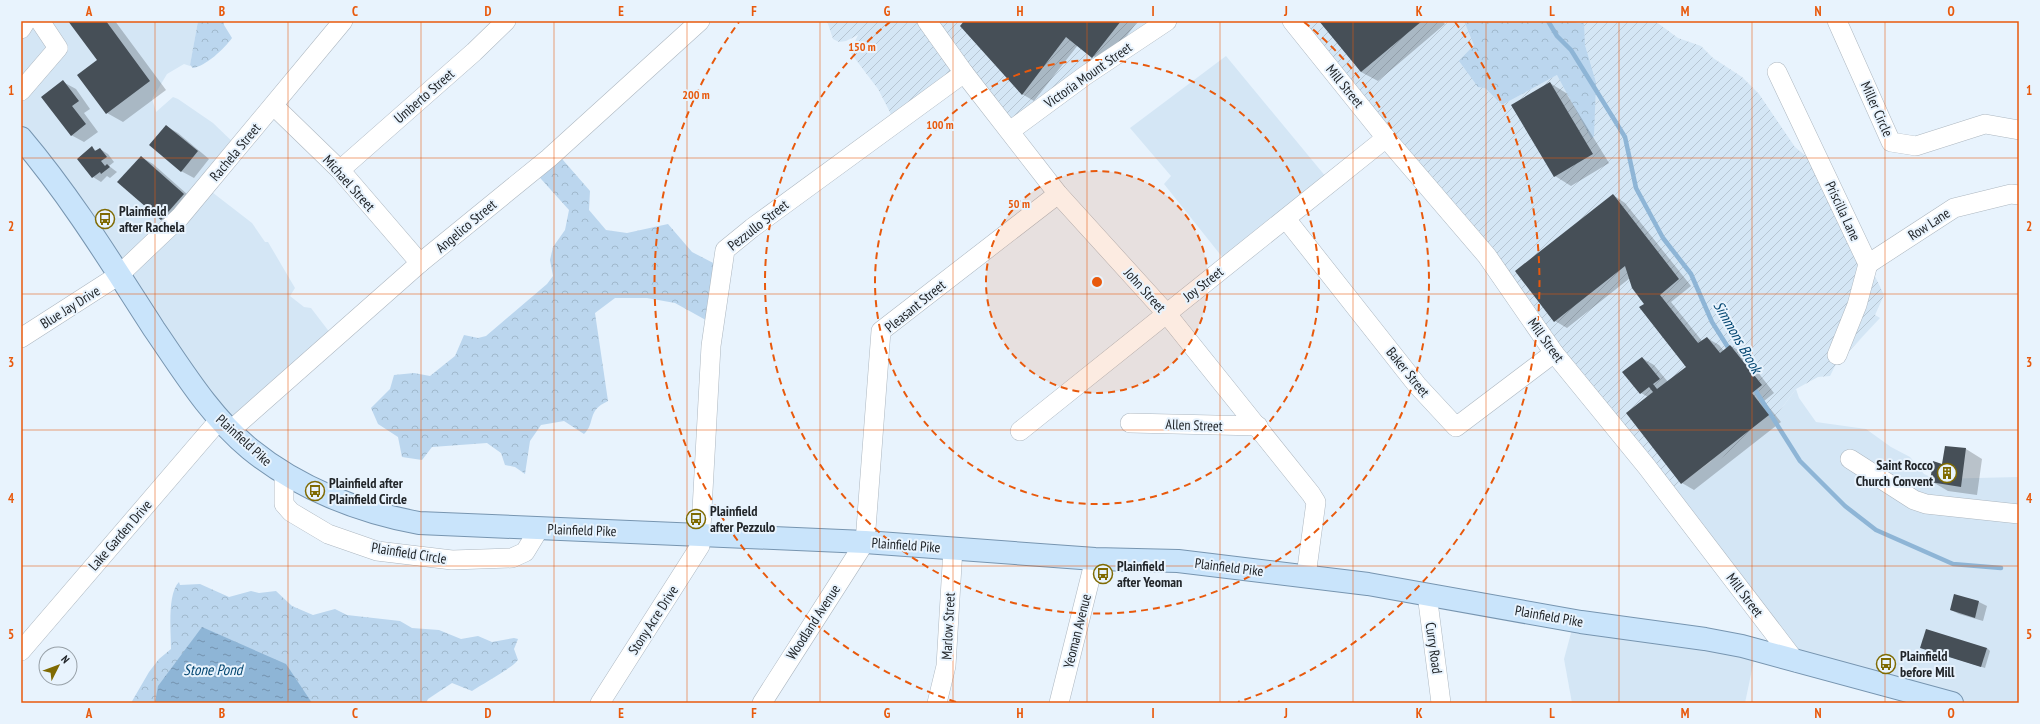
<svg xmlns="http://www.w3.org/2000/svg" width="2040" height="724" font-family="'PT Sans Narrow',sans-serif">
	<defs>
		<pattern id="industrial-furrows" width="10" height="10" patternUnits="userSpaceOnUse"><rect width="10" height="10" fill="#d4e6f5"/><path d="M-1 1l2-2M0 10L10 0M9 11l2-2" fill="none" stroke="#b6c5d2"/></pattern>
		<pattern id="forest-crowns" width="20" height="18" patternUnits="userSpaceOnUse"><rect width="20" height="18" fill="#bbd6ee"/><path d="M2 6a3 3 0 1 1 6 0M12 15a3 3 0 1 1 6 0" fill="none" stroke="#a0b8cc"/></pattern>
		<pattern id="water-ripples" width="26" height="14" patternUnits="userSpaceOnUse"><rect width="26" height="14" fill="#8eb5d6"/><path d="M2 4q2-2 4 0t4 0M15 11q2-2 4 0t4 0" fill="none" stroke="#7493ae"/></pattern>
	</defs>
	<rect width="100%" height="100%" fill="#e8f3fd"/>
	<g fill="#d4e6f5">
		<path d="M21 21H198L190 66 184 64 167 74 152 99 156 112 173 97 178 99 213 123 238 147 208 189 252 223 265 242H268L295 288 290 296 304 307 311 308 334 338 233 428 21 137Z"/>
		<path d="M1226 56 1331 183 1227 263 1164 184 1171 176 1130 128Z"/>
		<path d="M1796 389 1799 398 1816 422 1866 429 1891 447 1910 457 1924 474 1935 479 2019 477V703H1950L1805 665 1669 492 1778 413Z"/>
		<path d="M1574 622H1588L1754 660 1745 703H1572L1564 659Z"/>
	</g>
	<g fill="url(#industrial-furrows)">
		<path d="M827 21H1167L1016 128 970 79 895 122 878 89 850 52 858 35 846 41 839 42 833 39Z"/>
		<path d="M1285 21H1464L1473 39 1485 88 1502 105 1557 75 1596 82 1585 45 1583 21H1655L1678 38 1701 46 1713 58 1742 77 1759 94 1795 147 1825 172 1884 295 1875 315 1880 318 1835 366 1830 376 1818 377 1796 389 1778 413 1719 460 1710 461 1669 492Z"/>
	</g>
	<g fill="url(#forest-crowns)">
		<path d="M198 21H224V25L232 38C224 49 206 66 193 68L190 65Z"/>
		<path d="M1464 21H1563L1584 23 1585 45 1596 82 1594 137 1591 138 1557 75 1502 105 1485 88 1478 87 1459 61 1474 45Z"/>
		<path d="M556 152 590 191 589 210 606 230 627 233 668 224 692 252 721 267 713 324 675 303 647 298H615L595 313 608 401C586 411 596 423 584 434L564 421 541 425 530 441 525 474 515 467 505 465 501 453 487 443 432 447 422 460 402 457 398 437 378 424 371 408 390 389 394 375 414 373 430 376 455 356 464 335 478 338 486 336 547 284 553 276 550 260 553 247 565 230 569 210 533 170Z"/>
		<path d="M179 582 180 585 200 584 229 597 251 591 259 593 276 591 292 606 313 615 335 609 347 615 400 621 412 628 439 630 461 639 478 636 492 642 514 638 518 639 514 649 518 660C512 668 483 684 472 691L452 683 428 699 426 703H131L149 672 159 659 171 649C171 632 167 594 179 582Z"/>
	</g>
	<path fill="url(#water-ripples)" d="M202 627 286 664 312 703H155L158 686Z"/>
	<g fill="#0003">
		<path d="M69 21H115L166 90 123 122 107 113 98 60Z"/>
		<path d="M966 21H1138L1105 64 1078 45 1034 101 1022 94Z"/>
		<path d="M1321 21H1442L1445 24 1378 81 1361 72 1320 22Z"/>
		<path d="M63 82 76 89 90 109 84 113 98 132 84 142 71 135Z"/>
		<path d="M1550 83 1566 93 1609 163 1571 186 1555 176 1512 106Z"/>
		<path d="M166 126 178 133 209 159 194 178 181 171Z"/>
		<path d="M92 148 97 151 100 149 108 154 114 162 109 166 117 172 110 178 107 176 101 182 93 177Z"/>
		<path d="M141 157 153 164 196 202 174 227 161 220 119 182Z"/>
		<path d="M1613 195 1625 203 1691 286 1671 302 1702 341 1707 338 1719 345 1724 351 1731 346 1743 353 1774 393 1764 401 1781 422 1694 490 1682 483 1648 397 1641 393 1642 358 1654 365 1668 382 1687 367 1630 278 1567 328 1555 321Z"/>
		<path d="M1946 447 1966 449 1982 459 1977 495 1948 491 1931 481 1943 465Z"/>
		<path d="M1955 595 1979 602 1987 606 1983 621 1959 614 1951 610Z"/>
		<path d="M1922 648H1987L1990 651 1985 668Z"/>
	</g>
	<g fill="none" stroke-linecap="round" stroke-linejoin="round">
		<g stroke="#8eb5d6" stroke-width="4.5">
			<path d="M1548 21 1557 36 1571 50 1625 137 1636 188 1663 238 1691 274 1712 322 1731 352"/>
			<path d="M1752 385 1800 461 1845 506 1876 530 1953 564 2001 568"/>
		</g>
	</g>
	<g fill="#464f57">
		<path d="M68 21H106L150 81 106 114 77 75 97 60Z"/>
		<path d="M964 21H1121L1092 58 1066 37 1022 95 960 26Z"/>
		<path d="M1319 21H1422L1361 72Z"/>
		<path d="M63 80 79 101 72 106 86 124 71 136 41 97Z"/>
		<path d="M1550 82 1593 154 1554 177 1511 105Z"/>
		<path d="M166 125 198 151 181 172 149 145Z"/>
		<path d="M92 146 95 151 100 148 107 157 101 161 105 166 107 164 110 167 101 174 100 172 92 178 77 159Z"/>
		<path d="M141 156 184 194 161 220 117 182Z"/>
		<path d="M1613 194 1679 279 1660 295 1698 343 1707 337 1720 353 1730 345 1762 385 1752 393 1769 415 1681 484 1626 413 1653 392 1649 387 1640 394 1622 372 1642 357 1660 379 1653 384 1657 389 1686 367 1639 307 1644 304 1632 288 1625 266 1554 322 1515 271Z"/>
		<path d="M1945 446 1966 448 1961 487 1930 482 1933 461 1942 464Z"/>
		<path d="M1954 594 1979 601 1975 618 1950 610Z"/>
		<path d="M1926 629 1987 648 1981 667 1920 648Z"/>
	</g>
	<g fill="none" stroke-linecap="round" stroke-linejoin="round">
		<defs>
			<g id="minor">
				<path d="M927 21 964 73 1058 194 1166 313 1311 494 1316 502 1306 576"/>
				<path d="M1292 21 1386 138 1487 256 1554 353 1647 467 1796 662"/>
				<path d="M1837 21 1891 142 1916 146 1985 124 2019 130"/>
				<path d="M21 29 26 21"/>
				<path d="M1777 72 1868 264 1857 305 1837 355"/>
				<path d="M21 91 58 48 40 21"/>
				<path d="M274 106 340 170 420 263"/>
				<path d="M1010 131 1086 75 1167 21"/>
				<path d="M340 170 474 52 506 21"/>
				<path d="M1286 219 1417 385 1456 427 1554 353"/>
				<path d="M1868 264 1954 208 2011 194 2019 195"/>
				<path d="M21 338 119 275 180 217 343 21"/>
				<path d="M1130 423 1258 426"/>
				<path d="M231 430 420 263 549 158 700 21"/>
				<path d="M1020 431 1386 138"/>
				<path d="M1850 459 1914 500 1926 504 2019 514"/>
				<path d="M284 473V504L291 512 328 534 377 551 452 560 512 558 525 552 539 529"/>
				<path d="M1427 594 1441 703"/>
				<path d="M21 651 220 419"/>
				<path d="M600 703 700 546 711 346 725 250 752 228 964 73"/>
				<path d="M762 703 865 542 881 331 1058 194"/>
				<path d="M937 703 946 666 953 548"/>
				<path d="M1059 703 1095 559"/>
			</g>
			<path id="major" d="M21 138C71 197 112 264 154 329 183 371 210 416 250 449 298 488 359 512 419 523L865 542 1095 559 1178 561 1368 584 1581 622 1705 639 1742 646 1952 703"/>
		</defs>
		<use href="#minor" stroke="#adb7c0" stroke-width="20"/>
		<use href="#major" stroke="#7795b0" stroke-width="24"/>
		<use href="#minor" stroke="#fff" stroke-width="19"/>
		<use href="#major" stroke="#c9e4fb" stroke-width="22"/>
	</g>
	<path fill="none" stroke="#e8590c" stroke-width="1" stroke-opacity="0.55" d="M155 21V703M288 21V703M421 21V703M554 21V703M687 21V703M820 21V703M953 21V703M1087 21V703M1220 21V703M1353 21V703M1486 21V703M1619 21V703M1752 21V703M1885 21V703M21 158H2019M21 294H2019M21 430H2019M21 566H2019"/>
	<circle cx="1097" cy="282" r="111" fill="#e8590c" fill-opacity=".12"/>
	<g fill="none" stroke="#e8590c" stroke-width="2" stroke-dasharray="7 5">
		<circle cx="1097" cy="282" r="111"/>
		<circle cx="1097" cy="282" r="222"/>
		<path d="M1304 22A332 332 0 1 1 890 22"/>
		<path d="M956 702A443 443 0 0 1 739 22M1455 22A443 443 0 0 1 1238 702"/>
	</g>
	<defs>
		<symbol id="bus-ring" viewBox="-11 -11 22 22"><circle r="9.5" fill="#e8f3fd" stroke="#7f6a02" stroke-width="1.5"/><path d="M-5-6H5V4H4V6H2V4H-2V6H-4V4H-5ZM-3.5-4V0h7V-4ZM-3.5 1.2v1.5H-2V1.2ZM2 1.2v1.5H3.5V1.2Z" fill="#7f6a02"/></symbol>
		<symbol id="building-ring" viewBox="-11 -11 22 22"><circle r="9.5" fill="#e8f3fd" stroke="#7f6a02" stroke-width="1.5"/><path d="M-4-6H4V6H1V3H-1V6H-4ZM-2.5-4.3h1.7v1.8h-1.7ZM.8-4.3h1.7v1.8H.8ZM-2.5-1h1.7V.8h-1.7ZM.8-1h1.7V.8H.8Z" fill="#7f6a02"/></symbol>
	</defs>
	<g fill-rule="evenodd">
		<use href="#bus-ring" x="94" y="208" width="22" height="22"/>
		<use href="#building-ring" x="1936" y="462" width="22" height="22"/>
		<use href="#bus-ring" x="304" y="480" width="22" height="22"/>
		<use href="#bus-ring" x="685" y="508" width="22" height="22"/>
		<use href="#bus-ring" x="1092" y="563" width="22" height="22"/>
		<use href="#bus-ring" x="1875" y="653" width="22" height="22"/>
	</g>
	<g text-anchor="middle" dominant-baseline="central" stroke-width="4" stroke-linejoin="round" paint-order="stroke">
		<g font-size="14" fill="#212529" stroke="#e8f3fd">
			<text transform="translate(1088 75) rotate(-35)">Victoria Mount Street</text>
			<text transform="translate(1345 86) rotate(51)">Mill Street</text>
			<text transform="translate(424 96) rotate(-41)">Umberto Street</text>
			<text transform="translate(1877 109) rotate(66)">Miller Circle</text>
			<text transform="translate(235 152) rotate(-50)">Rachela Street</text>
			<text transform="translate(349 183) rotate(48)">Michael Street</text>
			<text transform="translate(1843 211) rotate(65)">Priscilla Lane</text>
			<text transform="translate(1929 224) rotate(-33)">Row Lane</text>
			<text transform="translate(758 225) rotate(-38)">Pezzullo Street</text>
			<text transform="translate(466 226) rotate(-40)">Angelico Street</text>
			<text transform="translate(1203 284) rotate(-38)">Joy Street</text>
			<text transform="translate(1145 290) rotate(48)">John Street</text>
			<text transform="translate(915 306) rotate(-39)">Pleasant Street</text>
			<text transform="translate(70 307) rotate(-32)">Blue Jay Drive</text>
			<text transform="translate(1546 340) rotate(54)">Mill Street</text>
			<text transform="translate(1408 372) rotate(51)">Baker Street</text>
			<text transform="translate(1194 425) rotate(2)">Allen Street</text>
			<text transform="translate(244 440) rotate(42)">Plainfield Pike</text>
			<text transform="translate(582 530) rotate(2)">Plainfield Pike</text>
			<text transform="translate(120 535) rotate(-49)">Lake Garden Drive</text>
			<text transform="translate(906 545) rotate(4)">Plainfield Pike</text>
			<text transform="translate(409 553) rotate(9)">Plainfield Circle</text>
			<text transform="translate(1229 567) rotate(7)">Plainfield Pike</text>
			<text transform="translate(1745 595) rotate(53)">Mill Street</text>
			<text transform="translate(1549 616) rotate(10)">Plainfield Pike</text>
			<text transform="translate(653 620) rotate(-57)">Stony Acre Drive</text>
			<text transform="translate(813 622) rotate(-57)">Woodland Avenue</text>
			<text transform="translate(948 626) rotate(-87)">Marlow Street</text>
			<text transform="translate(1077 631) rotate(-76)">Yeoman Avenue</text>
			<text transform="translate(1434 648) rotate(82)">Curry Road</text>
		</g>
		<g font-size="14" font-weight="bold" fill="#212529" stroke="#e8f3fd" text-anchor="start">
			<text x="119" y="211">Plainfield<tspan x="119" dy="16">after Rachela</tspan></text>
			<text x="1933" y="465" text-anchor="end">Saint Rocco<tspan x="1933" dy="16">Church Convent</tspan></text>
			<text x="329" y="483">Plainfield after<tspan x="329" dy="16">Plainfield Circle</tspan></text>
			<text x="710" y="511">Plainfield<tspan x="710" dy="16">after Pezzulo</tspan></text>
			<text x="1117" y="566">Plainfield<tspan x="1117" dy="16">after Yeoman</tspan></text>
			<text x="1900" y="656">Plainfield<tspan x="1900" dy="16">before Mill</tspan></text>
		</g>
		<g font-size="15" font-style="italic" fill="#024570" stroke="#e8f3fd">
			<text transform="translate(1738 337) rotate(60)">Simmons Brook</text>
			<text x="213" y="669">Stone Pond</text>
		</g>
	</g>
	<circle cx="1097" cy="282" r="6" fill="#e8590c" stroke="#e8f3fd" stroke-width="2"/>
	<g font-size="12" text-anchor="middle" font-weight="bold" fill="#e8590c" stroke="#e8f3fd" stroke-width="4" stroke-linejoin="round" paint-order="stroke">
		<text x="862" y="51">150 m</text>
		<text x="696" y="99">200 m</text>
		<text x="940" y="129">100 m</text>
		<text x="1019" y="208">50 m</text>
	</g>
	<rect width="2040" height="724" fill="none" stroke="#e8f3fd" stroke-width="44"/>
	<g transform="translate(58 666) rotate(48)"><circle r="19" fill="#e8f3fd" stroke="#98a1a8"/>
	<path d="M0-3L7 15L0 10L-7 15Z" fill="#7f6a02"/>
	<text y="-6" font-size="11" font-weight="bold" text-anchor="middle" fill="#212529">N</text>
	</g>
	<rect x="22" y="22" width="1996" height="680" fill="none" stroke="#e8590c" stroke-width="1.5"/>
	<g font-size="13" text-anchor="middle" font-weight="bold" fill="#e8590c">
		<text x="89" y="16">A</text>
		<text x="222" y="16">B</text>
		<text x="355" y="16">C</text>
		<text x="488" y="16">D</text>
		<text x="621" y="16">E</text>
		<text x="754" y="16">F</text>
		<text x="887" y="16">G</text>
		<text x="1020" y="16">H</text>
		<text x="1153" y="16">I</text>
		<text x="1286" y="16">J</text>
		<text x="1419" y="16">K</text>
		<text x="1552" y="16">L</text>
		<text x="1685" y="16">M</text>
		<text x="1818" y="16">N</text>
		<text x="1951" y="16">O</text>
		<text x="11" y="95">1</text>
		<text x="2029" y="95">1</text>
		<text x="11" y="231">2</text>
		<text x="2029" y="231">2</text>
		<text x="11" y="367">3</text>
		<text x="2029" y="367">3</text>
		<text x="11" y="503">4</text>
		<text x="2029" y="503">4</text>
		<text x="11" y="639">5</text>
		<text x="2029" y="639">5</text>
		<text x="89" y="718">A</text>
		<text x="222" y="718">B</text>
		<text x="355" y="718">C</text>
		<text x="488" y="718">D</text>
		<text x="621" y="718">E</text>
		<text x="754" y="718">F</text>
		<text x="887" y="718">G</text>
		<text x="1020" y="718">H</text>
		<text x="1153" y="718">I</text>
		<text x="1286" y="718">J</text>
		<text x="1419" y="718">K</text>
		<text x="1552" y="718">L</text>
		<text x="1685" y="718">M</text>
		<text x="1818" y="718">N</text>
		<text x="1951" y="718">O</text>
	</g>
</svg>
